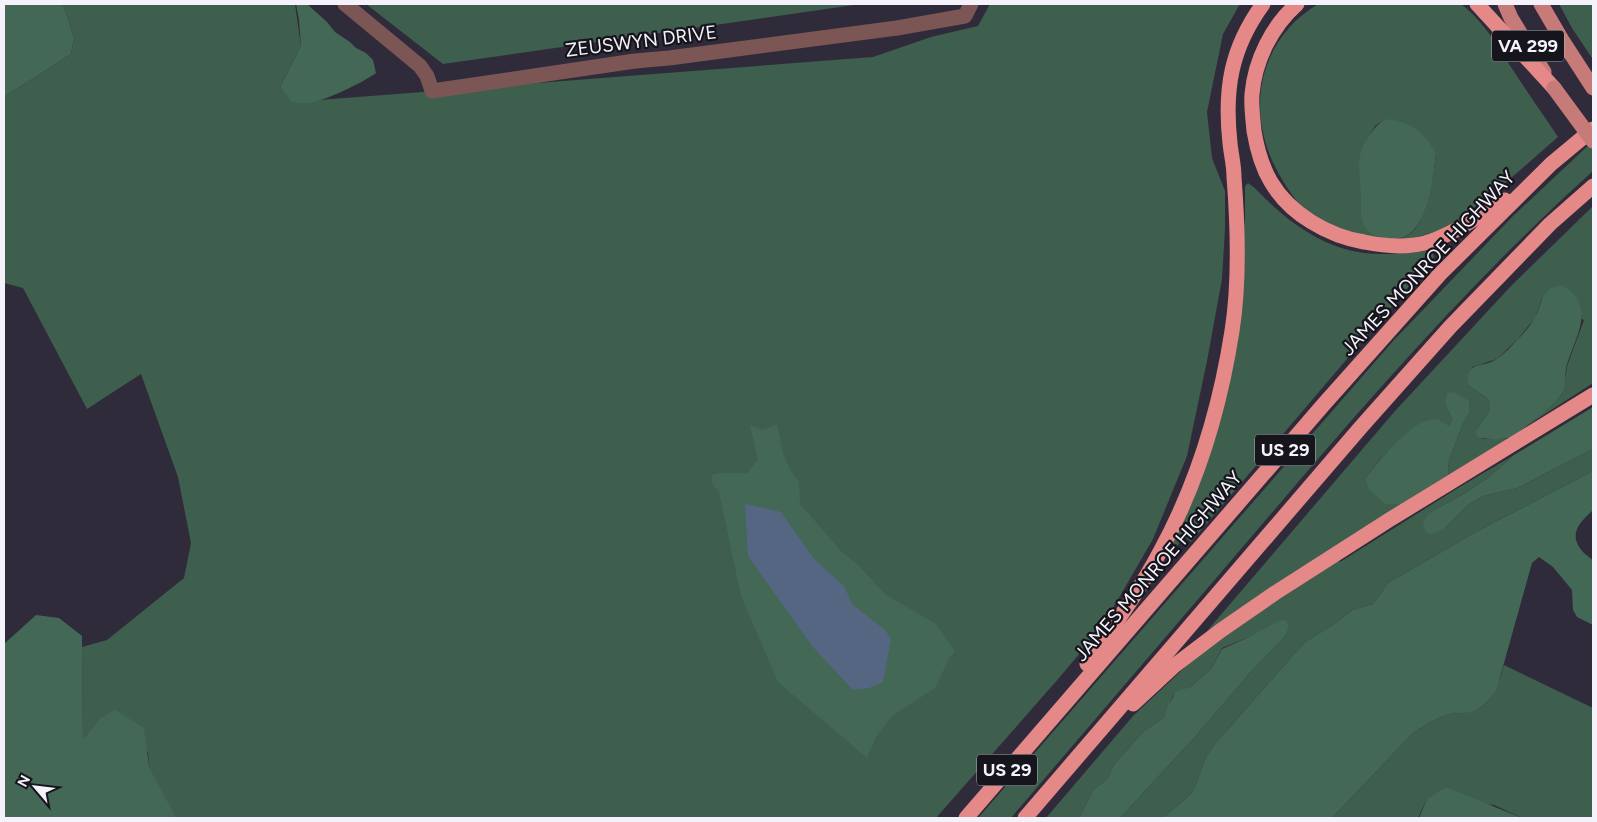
<svg xmlns="http://www.w3.org/2000/svg" width="1597" height="822" font-family="Figtree,sans-serif">
	<rect width="100%" height="100%" fill="#302b3a"/>
	<g fill="#3e5e4e">
		<path d="M63 4H295L301 46 280 87 293 102 873 57 931 37 978 26 990 4H1240L1223 34 1207 112 1212 158 1225 191V229L1222 279 1207 361 1187 456 1153 539 1102 627 1059 678 936 818H175L149 766 148 752 100 718 83 741 82 647 107 640 184 578 191 543 178 477 141 374 87 409 23 288 4 283V97L71 54 74 38Z"/>
		<path d="M366 4H861L443 64Z"/>
		<path d="M1318 4H1461C1485 22 1499 49 1515 73 1529 95 1544 116 1558 137L1488 198 1444 229 1414 238 1400 239C1404 237 1410 235 1413 231 1428 218 1434 172 1436 153L1385 119 1375 126 1366 141 1361 198 1362 221 1379 238C1356 234 1330 229 1311 215 1298 205 1288 190 1280 176 1245 116 1255 42 1318 4Z"/>
		<path d="M1559 4H1593L1592 58 1572 28Z"/>
		<path d="M1593 141V171C1474 278 1368 400 1264 522 1180 621 1095 719 1011 818H978L1394 340 1513 216Z"/>
		<path d="M1248 183C1256 188 1261 195 1268 201 1275 208 1283 215 1291 221 1340 257 1375 258 1432 250L1434 257 1191 542 1185 537 1178 545 1170 542 1211 441 1245 220V186Z"/>
		<path d="M1593 206V383L1528 425 1562 395 1564 387 1567 366 1584 320 1542 299 1535 318 1518 339 1497 359 1472 367 1468 385 1488 399 1490 410 1476 430 1483 439H1508L1448 475 1449 460 1462 426 1469 413V401L1445 404 1452 419 1449 426 1424 422C1403 436 1378 457 1366 479L1401 504 1207 631 1395 411 1511 286Z"/>
		<path d="M1593 449V471L1474 533 1388 583 1373 604 1352 610 1336 623 1305 642 1214 745 1206 757 1196 784 1192 792 1181 803 1162 818H1120L1194 738 1250 673 1286 635C1289 628 1289 625 1285 619L1267 627 1260 632 1249 637 1222 648 1211 669 1190 687 1173 696 1164 717 1143 732 1115 763 1107 779 1093 790 1079 818H1046L1133 716 1198 655 1338 558 1340 562 1458 488 1514 455 1488 478 1465 493 1429 513 1445 528 1469 504 1475 501 1483 496 1517 488Z"/>
		<path d="M1504 665 1593 708V818H1522L1494 805 1427 799 1418 818H1332L1412 734C1422 727 1437 717 1450 714 1456 713 1463 714 1469 712 1492 707 1498 685 1504 665Z"/>
	</g>
	<g fill="#446856">
		<path d="M4 4H63L74 38 71 54 4 97Z"/>
		<path d="M296 4H307L327 22 335 32 350 42 356 48 366 53 373 60 376 73C362 83 325 101 308 103 303 104 297 102 292 102L280 87 301 46 299 20Z"/>
		<path d="M1385 119C1412 122 1422 130 1436 153 1433 180 1428 241 1392 239 1383 238 1374 237 1367 230 1359 222 1361 208 1361 198 1361 186 1359 175 1359 163 1360 146 1372 128 1385 119Z"/>
		<path d="M1561 285C1597 304 1577 334 1567 364 1564 374 1567 386 1562 394 1557 402 1517 436 1508 438 1502 440 1483 439 1477 437L1476 430 1490 410 1488 399 1468 385C1466 359 1482 369 1497 359 1504 354 1512 346 1517 340 1523 334 1530 326 1534 319 1543 305 1540 288 1561 285Z"/>
		<path d="M1454 392 1469 401V413L1462 426 1449 460 1448 475 1401 504H1385L1368 488 1366 479C1374 463 1409 427 1425 421 1429 420 1433 419 1437 419L1449 426 1452 419 1445 404 1447 393Z"/>
		<path d="M1593 407V449L1517 488 1483 496 1475 501 1469 504 1445 528 1430 535 1425 531 1423 522 1429 513 1465 493 1488 478 1514 455Z"/>
		<path d="M777 424 783 454 790 469 799 482 800 504 842 552 859 566 886 595 936 624 955 651 949 659 935 688 892 716 876 737 867 758 778 682 741 596 719 492C714 486 710 483 712 475L719 473H747L758 460 750 425 763 430Z"/>
		<path d="M1593 471V510C1579 523 1567 535 1584 553 1587 556 1591 558 1593 561V625L1577 617 1573 610 1572 590 1553 567 1539 557 1532 563 1497 688C1491 700 1479 712 1465 713 1460 714 1455 713 1450 714 1437 717 1422 727 1412 734L1332 818H1162L1181 803 1192 792 1196 784 1206 757 1214 745 1305 642 1336 623 1352 610 1373 604 1388 583 1474 533Z"/>
		<path d="M36 615 59 618 82 636 83 740 100 718 115 710 144 728 149 766 176 818H4V644Z"/>
		<path d="M1285 619C1290 625 1289 628 1286 635L1250 673 1194 738 1120 818H1079L1093 790 1107 779 1115 763 1143 732 1164 717 1168 706 1176 692 1190 687 1203 676 1211 669 1222 649 1249 637 1276 622Z"/>
		<path d="M1446 787 1522 818H1419L1427 799Z"/>
	</g>
	<path fill="#556683" d="M745 504 781 512 813 558 844 586 852 604 885 630 891 639 883 682 869 688 853 690 812 646 748 556Z"/>
	<g fill="none" stroke-linecap="round" stroke-linejoin="round">
		<path stroke="#7b5654" stroke-width="15" d="M345 4 420 66 427 76 432 91 635 61 669 58 897 28 965 16 971 4"/>
		<g stroke="#c67b79" stroke-width="15">
			<path d="M1505 4 1511 18 1544 72"/>
			<path d="M1541 4 1562 40 1593 88"/>
		</g>
		<g stroke="#e48987" stroke-width="15">
			<path d="M1297 4C1272 26 1255 60 1252 94 1251 106 1253 119 1254 131 1257 149 1262 167 1271 182 1290 214 1328 236 1364 242 1384 246 1405 248 1425 243 1453 235 1480 215 1505 200"/>
			<path d="M1477 4 1554 88"/>
			<path d="M1087 664C1113 627 1140 590 1161 550 1198 482 1220 408 1232 331 1240 281 1238 228 1234 177 1234 165 1231 154 1230 143 1224 89 1231 48 1263 4"/>
			<path d="M1133 704 1174 666 1220 631 1275 593 1389 520 1593 395"/>
			<path d="M966 818 1324 404 1440 274 1551 164 1593 129"/>
			<path d="M1025 818 1361 427 1450 327 1550 224 1593 186"/>
		</g>
		<path stroke="#c67b79" stroke-width="15" d="M1554 88 1593 141"/>
	</g>
	<g text-anchor="middle" dominant-baseline="central" stroke-width="4.5" stroke-linejoin="round" paint-order="stroke">
		<g fill="#17151c" stroke="#b2b0b9" stroke-width="1">
			<rect x="1492" y="30.5" width="72" height="31" rx="4"/>
			<rect x="1255" y="434.5" width="60" height="31" rx="4"/>
			<rect x="977" y="754.5" width="60" height="31" rx="4"/>
		</g>
		<g font-size="18" font-weight="bold" fill="#f5f2fc">
			<text x="1528" y="46">VA 299</text>
			<text x="1285" y="450">US 29</text>
			<text x="1007" y="770">US 29</text>
		</g>
		<g font-size="19" fill="#f5f2fc" stroke="#17151c">
			<text transform="translate(641 41) rotate(-7)">ZEUSWYN DRIVE</text>
			<text transform="translate(1428 263) rotate(-47)">JAMES MONROE HIGHWAY</text>
			<text transform="translate(1158 566) rotate(-49)">JAMES MONROE HIGHWAY</text>
		</g>
	</g>
	<rect width="1597" height="822" fill="none" stroke="#f5f2fc" stroke-width="10"/>
	<g transform="translate(35 787) rotate(298)" stroke="#17151c" stroke-width="4" paint-order="stroke">
	<path d="M0-4L9 19L0 12L-9 19Z" fill="#f5f2fc"/>
	<text y="-8" font-size="14" font-weight="bold" text-anchor="middle" fill="#f5f2fc">N</text>
	</g>
</svg>
